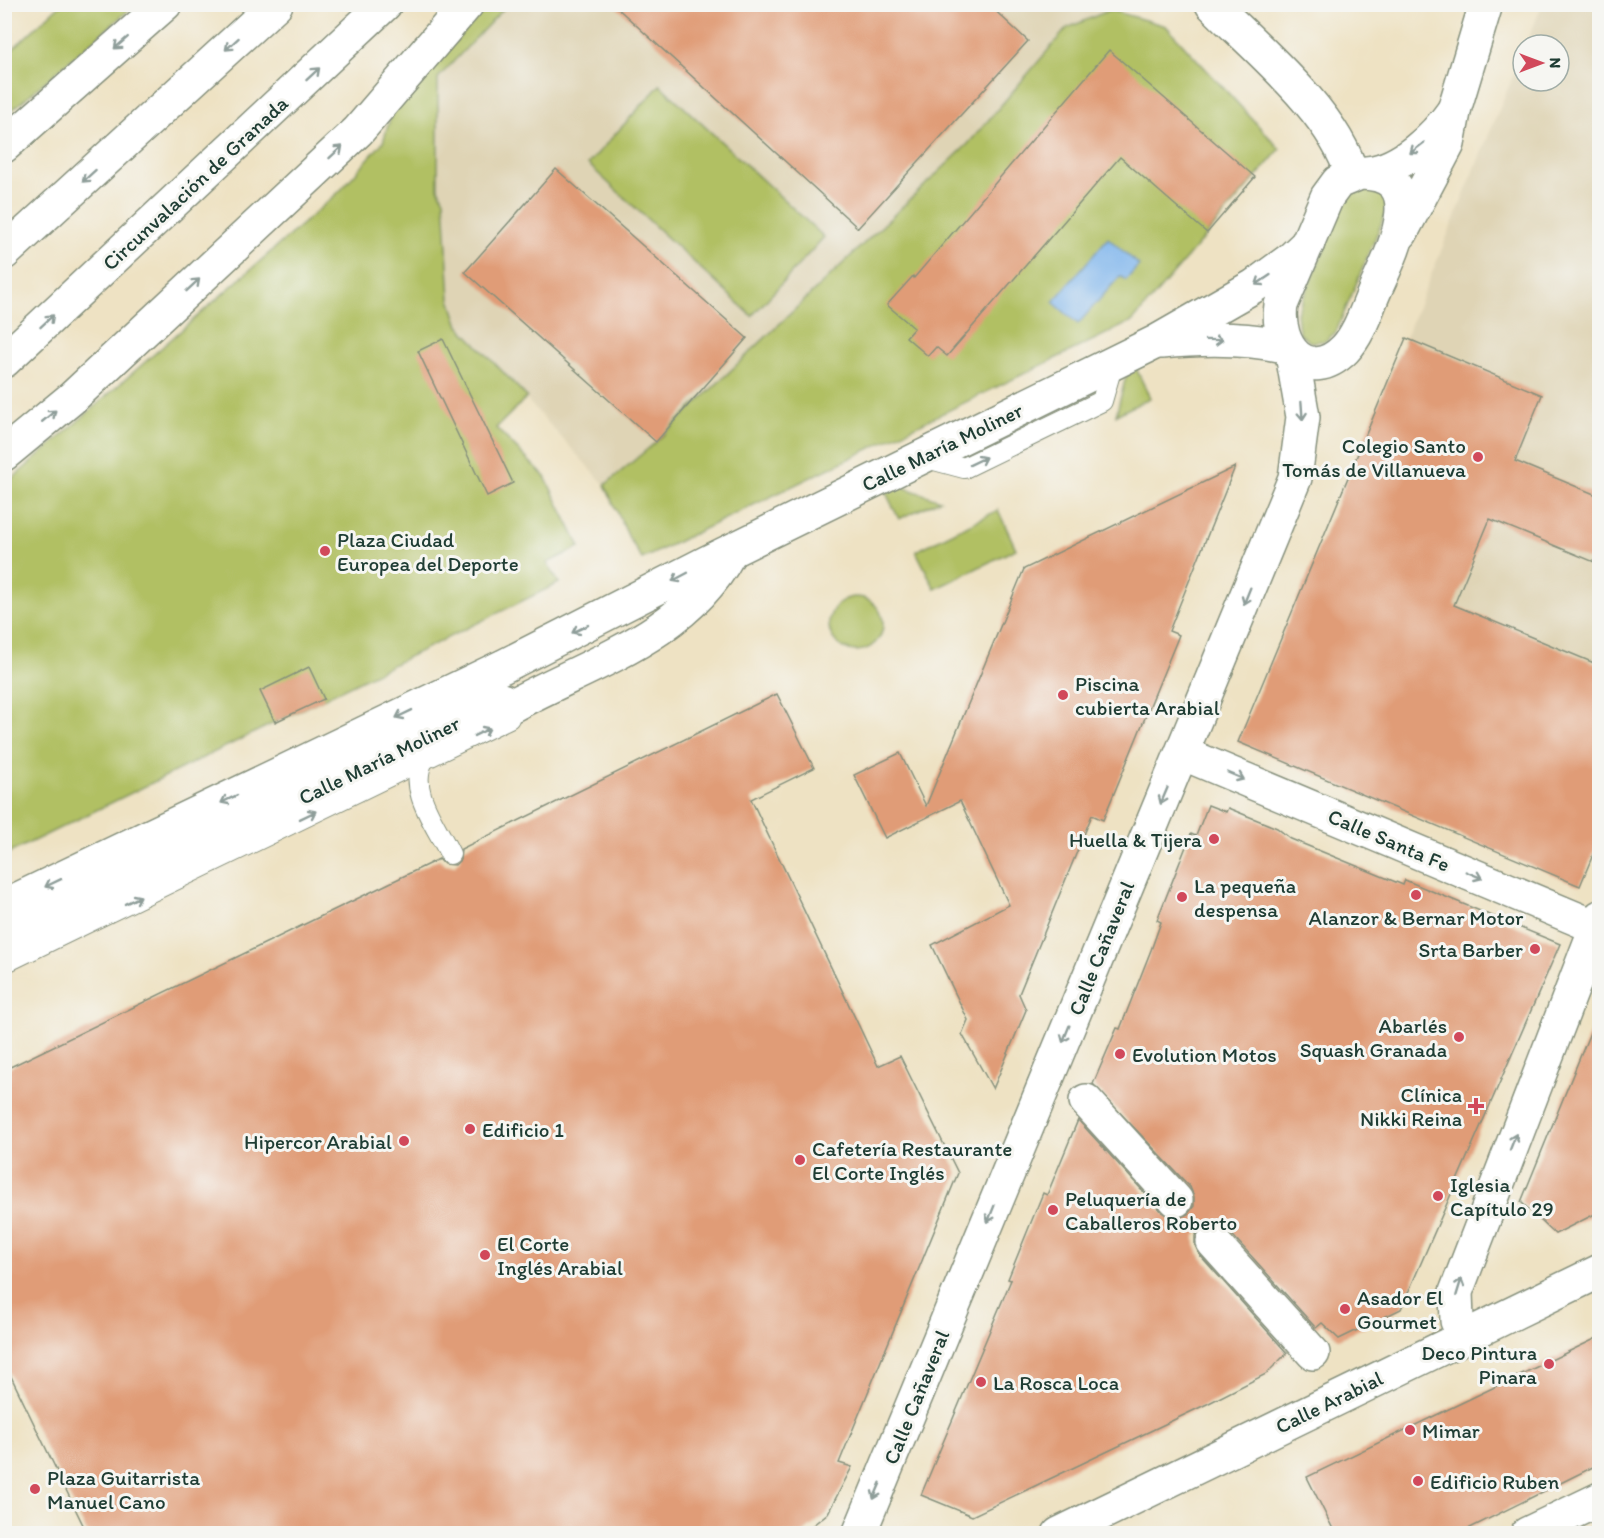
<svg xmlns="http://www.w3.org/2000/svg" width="1604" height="1538" font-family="Itim,sans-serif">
	<rect width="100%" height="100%" fill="#f6f6f2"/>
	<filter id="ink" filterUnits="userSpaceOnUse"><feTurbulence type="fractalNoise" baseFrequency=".0167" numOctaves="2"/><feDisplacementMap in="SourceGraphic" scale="12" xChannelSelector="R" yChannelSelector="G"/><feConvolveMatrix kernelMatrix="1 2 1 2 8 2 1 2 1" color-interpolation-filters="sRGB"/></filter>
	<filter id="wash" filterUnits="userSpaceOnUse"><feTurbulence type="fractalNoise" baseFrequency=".008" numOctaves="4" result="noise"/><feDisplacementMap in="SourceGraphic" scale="24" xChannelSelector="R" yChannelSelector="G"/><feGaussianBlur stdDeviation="1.35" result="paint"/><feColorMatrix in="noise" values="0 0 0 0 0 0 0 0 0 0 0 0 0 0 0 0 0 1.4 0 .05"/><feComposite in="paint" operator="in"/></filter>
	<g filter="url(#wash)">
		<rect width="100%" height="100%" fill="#eee2c3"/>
		<g fill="#dfd4b5">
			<path d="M1104 4 1110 10 1067 28 968 144 656 442 605 485 459 326 450 299 444 200 438 188V78L507 5Z"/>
			<path d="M1542 5H1599V738L1464 681 1307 576 1523 52V81H1559V45H1526Z"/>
		</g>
		<g fill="#b1c063" stroke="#687e4c" stroke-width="1.5">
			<path d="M60 5H135L5 116V56Z"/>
			<path d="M488 5H507L438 78V188L444 200 450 299 459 326 527 397 496 428 545 477 580 547 547 563 559 583 5 855V485L340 191 383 142 392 112Z"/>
			<path d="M1110 10 1166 26 1280 149 1133 321 642 559 629 538 605 485 656 442 968 144 1067 28Z"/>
			<path d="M660 85 824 237 752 316 588 164Z"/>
			<path d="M1354 189 1379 191 1386 202 1385 215 1336 332 1325 341 1310 342 1299 333 1297 313 1346 198Z"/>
			<path d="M1135 366 1150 398 1116 415 1126 376Z"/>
			<path d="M897 485 940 500 899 519 884 489Z"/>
			<path d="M998 510 1016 549 935 589 916 551Z"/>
			<circle cx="856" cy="624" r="27"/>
		</g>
		<path fill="#7fb5ed" stroke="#4f7990" stroke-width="1.5" d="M1108 238 1139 265 1126 280 1120 276 1078 324 1053 302Z"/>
		<g id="blocks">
			<g fill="#e09c77">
				<path d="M613 4H988L1028 41 858 228Z"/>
				<path d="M1109 50 1255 177 1207 233 1120 157 947 356 936 347 928 356 906 337 914 328 887 305 913 276 914 278Z"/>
				<path d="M556 169 747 338 656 442 465 272Z"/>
				<path d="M1406 338 1542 395 1515 461 1599 496V564L1490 519 1454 605 1599 665V840L1580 886 1238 742Z"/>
				<path d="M443 339 513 483 487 496 418 351Z"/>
				<path d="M1235 467 1169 631 1179 635 1103 820 1092 815 1019 994 1026 1010 993 1089 962 1034 968 1020 932 945 1009 905 960 801 885 838 854 775 900 753 926 806 1024 569Z"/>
				<path d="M309 667 324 699 275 722 260 691Z"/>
				<path d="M777 694 814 768 751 799 878 1066 900 1056 958 1173 839 1463 852 1467 828 1513 803 1533H87L4 1362V1070L439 859 444 864 455 865 460 860 461 849Z"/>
				<path d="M1208 805 1226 812 1228 808 1277 828 1291 839 1403 885 1405 880 1560 944 1401 1309 1339 1339 1322 1323 1316 1328 1227 1229 1218 1224H1209L1201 1228 1195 1236V1245L1199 1254 1287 1353 1266 1374 1207 1404 972 1516 921 1495 1011 1280 1008 1279 1043 1193 1047 1195 1078 1120 1163 1213 1171 1218H1179L1188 1214 1194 1206V1197L1190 1187 1093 1084 1117 1028 1120 1029 1151 950 1161 922 1157 920 1191 834 1196 836Z"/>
				<path d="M1598 1013 1599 1212 1555 1234 1521 1202Z"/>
				<path d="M1599 1337V1464L1460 1533H1335L1307 1477Z"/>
			</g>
		</g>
	</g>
	<g filter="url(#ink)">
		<use href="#blocks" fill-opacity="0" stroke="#86907c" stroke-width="1.5"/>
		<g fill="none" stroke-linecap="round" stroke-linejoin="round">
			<defs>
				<g id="lane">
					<path d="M923 457 964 468 1102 401 1113 363"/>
					<path d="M424 759C406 789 437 826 450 854"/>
					<path d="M4 963 509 718 513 705"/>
				</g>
				<g id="street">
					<path d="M1212 4C1258 50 1334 112 1352 175"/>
					<path d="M1086 1101 1176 1200"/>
					<path d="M1213 1242 1313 1353"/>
				</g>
				<g id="secondary">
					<path d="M1182 753 1596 927"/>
					<path d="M1464 1336 1457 1321 1456 1292 1600 917"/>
					<path d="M859 1534 1295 478 1303 417 1292 354"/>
					<path d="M1527 1534 1600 1499"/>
				</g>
				<g id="primary">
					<path d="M1360 173C1433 173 1392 253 1376 288 1367 308 1360 333 1345 349 1308 386 1275 347 1281 305L1327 197 1338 182Z"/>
					<path d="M1368 173C1402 169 1435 137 1454 110"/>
					<path d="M1401 233 1448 144 1455 107 1486 4"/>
					<path d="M1161 342C1202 338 1247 337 1288 347"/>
					<path d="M4 906 504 666 706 563 1156 342 1254 286 1291 259 1308 243"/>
					<path d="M4 941 502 700 513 705C590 663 685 636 729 554"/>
					<path d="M1059 1534 1600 1271"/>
				</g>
				<g id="highway">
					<path d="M4 146 165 4"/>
					<path d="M4 253 276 4"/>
					<path d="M4 361 385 4"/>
					<path d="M4 454 72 398 358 131 467 4"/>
				</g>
			</defs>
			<use href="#lane" stroke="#86907c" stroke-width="22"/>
			<use href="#street" stroke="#86907c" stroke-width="36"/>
			<use href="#secondary" stroke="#86907c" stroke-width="36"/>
			<use href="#primary" stroke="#86907c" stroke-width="36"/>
			<use href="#highway" stroke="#86907c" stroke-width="36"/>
			<use href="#lane" stroke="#fff" stroke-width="20"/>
			<use href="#street" stroke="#fff" stroke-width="33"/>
			<use href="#secondary" stroke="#fff" stroke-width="33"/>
			<use href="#primary" stroke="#fff" stroke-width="33"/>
			<use href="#highway" stroke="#fff" stroke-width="33"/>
		</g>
		<defs><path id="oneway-shaft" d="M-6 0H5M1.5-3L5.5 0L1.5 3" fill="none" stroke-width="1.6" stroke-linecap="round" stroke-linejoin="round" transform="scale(1.5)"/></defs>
		<g stroke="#8f9e9a">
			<use href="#oneway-shaft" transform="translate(121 43) rotate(139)"/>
			<use href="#oneway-shaft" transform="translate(232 44) rotate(138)"/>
			<use href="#oneway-shaft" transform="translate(313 74) rotate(-43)"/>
			<use href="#oneway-shaft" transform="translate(1417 148) rotate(142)"/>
			<use href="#oneway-shaft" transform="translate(336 152) rotate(-43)"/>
			<use href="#oneway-shaft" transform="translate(89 176) rotate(138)"/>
			<use href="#oneway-shaft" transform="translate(1263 280) rotate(146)"/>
			<use href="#oneway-shaft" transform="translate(193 285) rotate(-43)"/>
			<use href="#oneway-shaft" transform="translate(47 321) rotate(-43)"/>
			<use href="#oneway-shaft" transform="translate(1214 340) rotate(1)"/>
			<use href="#oneway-shaft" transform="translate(1302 411) rotate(86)"/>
			<use href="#oneway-shaft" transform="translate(49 416) rotate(-40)"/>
			<use href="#oneway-shaft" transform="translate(978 461) rotate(-26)"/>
			<use href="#oneway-shaft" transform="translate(680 577) rotate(152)"/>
			<use href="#oneway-shaft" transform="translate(1247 596) rotate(112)"/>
			<use href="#oneway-shaft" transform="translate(580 629) rotate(154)"/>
			<use href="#oneway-shaft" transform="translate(404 714) rotate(154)"/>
			<use href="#oneway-shaft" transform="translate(482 732) rotate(-26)"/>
			<use href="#oneway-shaft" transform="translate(1236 776) rotate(23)"/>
			<use href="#oneway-shaft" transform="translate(1164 796) rotate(113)"/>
			<use href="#oneway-shaft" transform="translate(229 799) rotate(154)"/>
			<use href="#oneway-shaft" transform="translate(308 815) rotate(-26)"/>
			<use href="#oneway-shaft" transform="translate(1474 875) rotate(23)"/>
			<use href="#oneway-shaft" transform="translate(53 883) rotate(154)"/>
			<use href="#oneway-shaft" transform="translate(133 900) rotate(-26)"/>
			<use href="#oneway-shaft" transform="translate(1066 1034) rotate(112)"/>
			<use href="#oneway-shaft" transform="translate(1513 1142) rotate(-69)"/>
			<use href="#oneway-shaft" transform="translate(991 1214) rotate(112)"/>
			<use href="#oneway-shaft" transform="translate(1459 1287) rotate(-73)"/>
			<use href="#oneway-shaft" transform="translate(877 1491) rotate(113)"/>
		</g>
	</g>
	<g fill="#d1495b" stroke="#f6f6f2" stroke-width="2">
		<circle cx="1478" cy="457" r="6"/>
		<circle cx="325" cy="551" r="6"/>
		<circle cx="1063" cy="695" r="6"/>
		<circle cx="1214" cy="839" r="6"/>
		<circle cx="1416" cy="895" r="6"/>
		<circle cx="1182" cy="897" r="6"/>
		<circle cx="1535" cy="949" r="6"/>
		<circle cx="1459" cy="1037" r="6"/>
		<circle cx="1120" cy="1054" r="6"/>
		<path d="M1473 1097h6v6h6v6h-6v6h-6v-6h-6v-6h6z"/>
		<circle cx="470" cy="1129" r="6"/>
		<circle cx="404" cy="1141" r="6"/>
		<circle cx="800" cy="1160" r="6"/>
		<circle cx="1438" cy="1196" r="6"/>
		<circle cx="1053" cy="1210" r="6"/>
		<circle cx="485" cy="1255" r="6"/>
		<circle cx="1345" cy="1309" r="6"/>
		<circle cx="1549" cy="1364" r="6"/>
		<circle cx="981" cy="1382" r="6"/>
		<circle cx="1410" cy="1430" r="6"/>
		<circle cx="1418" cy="1481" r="6"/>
		<circle cx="35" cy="1489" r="6"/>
	</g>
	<g text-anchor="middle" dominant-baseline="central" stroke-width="6" stroke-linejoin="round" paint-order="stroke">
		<g font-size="21" fill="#1f3d34" stroke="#f6f6f2">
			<text transform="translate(195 183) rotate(-43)">Circunvalación de Granada</text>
			<text transform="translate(942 447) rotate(-26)">Calle María Moliner</text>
			<text transform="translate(379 760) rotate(-26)">Calle María Moliner</text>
			<text transform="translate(1389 840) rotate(23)">Calle Santa Fe</text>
			<text transform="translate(1101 948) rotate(-68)">Calle Cañaveral</text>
			<text transform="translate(916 1397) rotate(-68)">Calle Cañaveral</text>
			<text transform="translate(1329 1402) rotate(-26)">Calle Arabial</text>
		</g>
		<g font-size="21" fill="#1f3d34" stroke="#f6f6f2" text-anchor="start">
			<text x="1466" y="445" text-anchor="end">Colegio Santo<tspan x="1466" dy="24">Tomás de Villanueva</tspan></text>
			<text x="337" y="539">Plaza Ciudad<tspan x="337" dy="24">Europea del Deporte</tspan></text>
			<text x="1075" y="683">Piscina<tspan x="1075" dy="24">cubierta Arabial</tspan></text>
			<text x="1202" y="839" text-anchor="end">Huella &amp; Tijera</text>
			<text x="1194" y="885">La pequeña<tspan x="1194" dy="24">despensa</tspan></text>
			<text x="1416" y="917" text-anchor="middle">Alanzor &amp; Bernar Motor</text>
			<text x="1523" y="949" text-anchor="end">Srta Barber</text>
			<text x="1447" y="1025" text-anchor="end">Abarlés<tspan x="1447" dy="24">Squash Granada</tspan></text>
			<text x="1132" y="1054">Evolution Motos</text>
			<text x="1462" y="1094" text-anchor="end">Clínica<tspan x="1462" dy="24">Nikki Reina</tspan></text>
			<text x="482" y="1129">Edificio 1</text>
			<text x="392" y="1141" text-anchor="end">Hipercor Arabial</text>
			<text x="812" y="1148">Cafetería Restaurante<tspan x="812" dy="24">El Corte Inglés</tspan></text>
			<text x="1450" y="1184">Iglesia<tspan x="1450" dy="24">Capítulo 29</tspan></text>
			<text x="1065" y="1198">Peluquería de<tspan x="1065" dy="24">Caballeros Roberto</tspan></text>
			<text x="497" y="1243">El Corte<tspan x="497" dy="24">Inglés Arabial</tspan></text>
			<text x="1357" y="1297">Asador El<tspan x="1357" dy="24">Gourmet</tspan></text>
			<text x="1537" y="1352" text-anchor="end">Deco Pintura<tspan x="1537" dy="24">Pinara</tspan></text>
			<text x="993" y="1382">La Rosca Loca</text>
			<text x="1422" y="1430">Mimar</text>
			<text x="47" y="1477">Plaza Guitarrista<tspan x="47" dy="24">Manuel Cano</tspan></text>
			<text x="1430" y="1481">Edificio Ruben</text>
		</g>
	</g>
	<rect width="1604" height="1538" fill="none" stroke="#f6f6f2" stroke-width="24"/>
	<g transform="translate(1541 63) rotate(90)"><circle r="28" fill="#f6f6f2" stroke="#a0aca6" stroke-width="1.5"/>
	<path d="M0-4.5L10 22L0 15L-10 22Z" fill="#d1495b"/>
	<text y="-9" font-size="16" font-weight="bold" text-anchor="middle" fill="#1f3d34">N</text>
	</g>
</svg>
